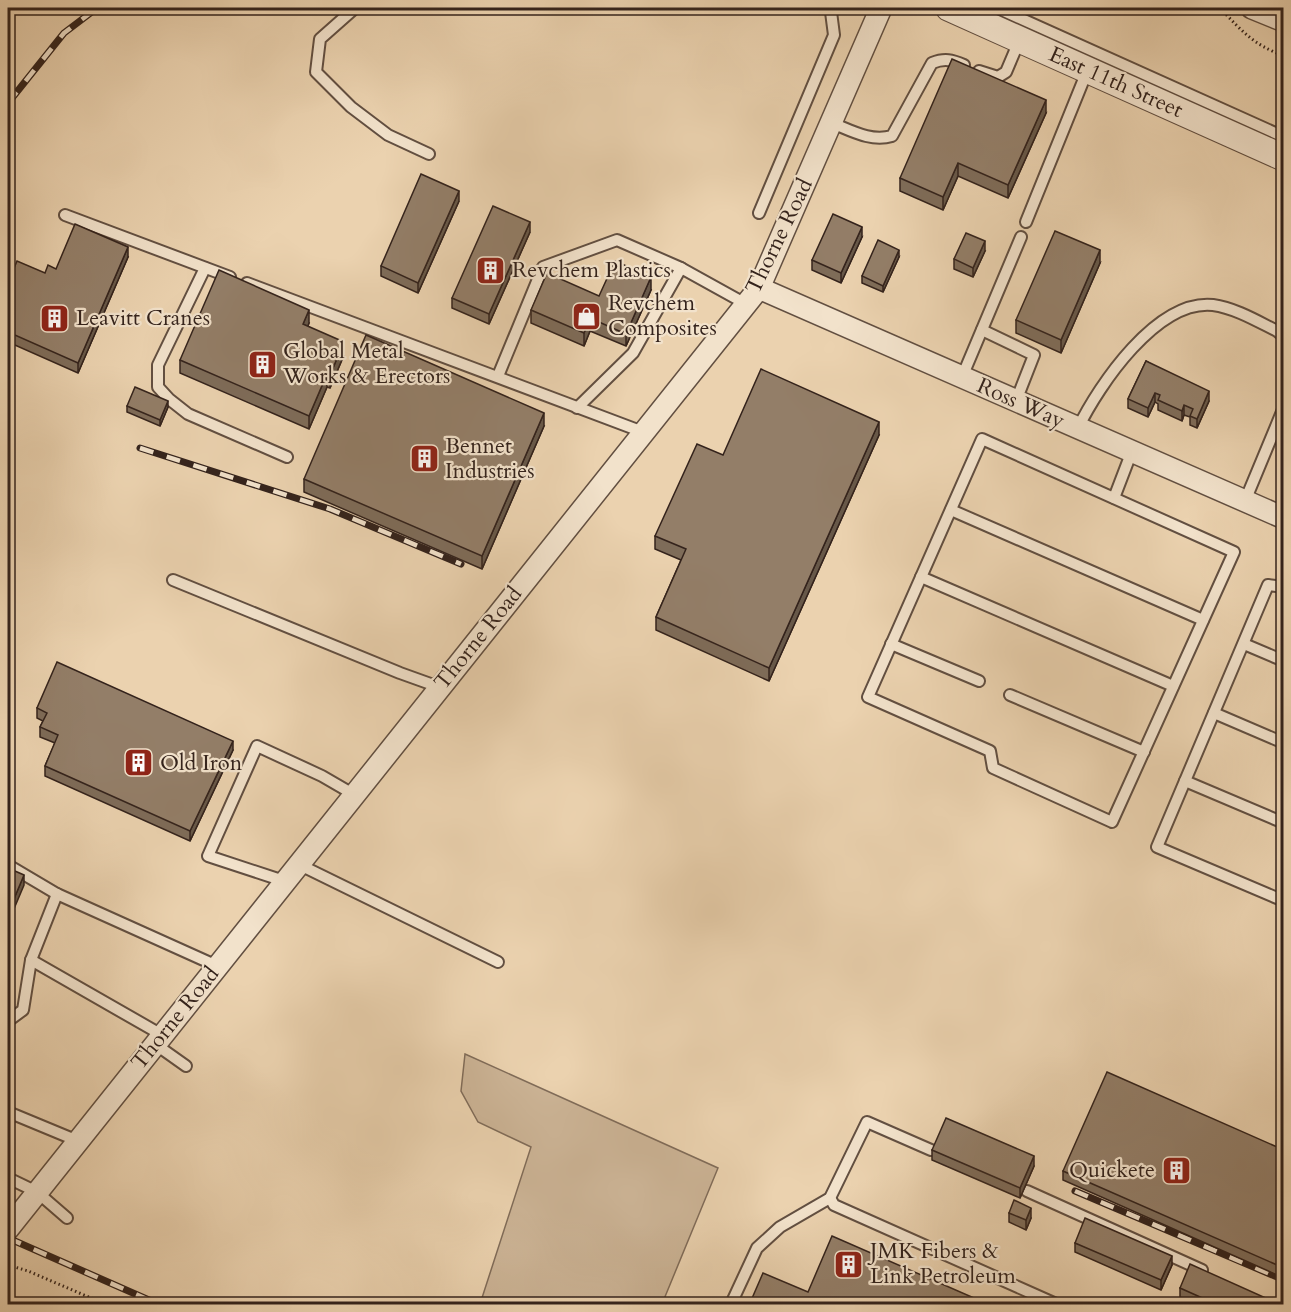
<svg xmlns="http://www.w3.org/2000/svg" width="1291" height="1312" font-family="Cardo,serif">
	<rect width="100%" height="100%" fill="#ebd2af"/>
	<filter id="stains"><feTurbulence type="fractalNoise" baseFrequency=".00333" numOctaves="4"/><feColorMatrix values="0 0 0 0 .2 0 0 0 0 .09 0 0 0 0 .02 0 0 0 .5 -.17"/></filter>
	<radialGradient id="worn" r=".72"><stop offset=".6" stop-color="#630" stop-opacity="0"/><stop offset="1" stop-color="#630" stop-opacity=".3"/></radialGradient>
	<path fill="#ccb496" stroke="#806c59" stroke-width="1.5" d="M465 1054 718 1168 662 1304H480L531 1147 478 1122 461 1091Z"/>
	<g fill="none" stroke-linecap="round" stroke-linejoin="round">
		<defs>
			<g id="service">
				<path d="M355 8 320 39 316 72 351 107 388 135 429 154"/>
				<path d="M997 8 1284 137"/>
				<path d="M979 71 998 77 1006 72 1020 39"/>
				<path d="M832 123C852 131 871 142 892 136L932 63C945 58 952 60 964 65"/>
				<path d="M759 213 834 35 831 12 829 8"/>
				<path d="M65 215 230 277"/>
				<path d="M1026 222 1088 69"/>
				<path d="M205 268 158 365V387L169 399 188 414 287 457"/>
				<path d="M681 268 746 304"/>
				<path d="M247 283 643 432"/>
				<path d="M982 330 1034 355 1016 401"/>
				<path d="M498 376 543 267 617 240 681 268 633 353 577 408"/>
				<path d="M962 377 1021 237"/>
				<path d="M1078 428C1099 385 1157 299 1213 305 1235 308 1257 321 1277 331L1284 337"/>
				<path d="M982 439 1234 552 1112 822 993 768 990 751 868 697Z"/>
				<path d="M1114 498 1132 451"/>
				<path d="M1245 501 1284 407"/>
				<path d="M951 510 1203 620"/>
				<path d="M921 577 1173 686"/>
				<path d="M173 580 400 673 439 687"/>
				<path d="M1284 587 1268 585 1157 847 1284 901"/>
				<path d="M891 644 979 681"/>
				<path d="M1244 644 1284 661"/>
				<path d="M1010 695 1144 752"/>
				<path d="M1214 713 1284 743"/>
				<path d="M1185 781 1284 823"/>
				<path d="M298 864 498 962"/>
				<path d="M8 865 57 894 217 966"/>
				<path d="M284 881 208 856 257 746 322 776 353 794"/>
				<path d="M31 960 162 1035"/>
				<path d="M8 1021 23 1010 31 960 57 894"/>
				<path d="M155 1044 186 1066"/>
				<path d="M8 1112 78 1141"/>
				<path d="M8 1178 37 1192 67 1218"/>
				<path d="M1027 1191 1202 1270"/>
				<path d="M830 1198 834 1205 1056 1304"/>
				<path d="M731 1304 757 1248 780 1227 830 1198 867 1122 931 1150"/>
			</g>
			<g id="minor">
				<path d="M1252 8 1284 21"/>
				<path d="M759 288 1284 518"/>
				<path d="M8 1229 759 288 881 8"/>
			</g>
			<path id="tertiary" d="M949 8 1284 158"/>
		</defs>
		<use href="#service" stroke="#624f41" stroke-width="14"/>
		<use href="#minor" stroke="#624f41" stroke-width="24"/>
		<use href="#tertiary" stroke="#624f41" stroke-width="28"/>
		<g stroke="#34231c" stroke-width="3" stroke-dasharray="1.5 3" stroke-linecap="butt">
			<path d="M1220 8C1242 31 1252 44 1284 56"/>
			<path d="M8 1265 28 1271 105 1304"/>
		</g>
		<use href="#service" stroke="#f2e2cb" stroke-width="10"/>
		<use href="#minor" stroke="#f2e2cb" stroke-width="21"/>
		<use href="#tertiary" stroke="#f2e2cb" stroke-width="26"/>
		<defs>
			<g id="rail">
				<path d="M8 103 64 33 97 8"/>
				<path d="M140 448 330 509 461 564"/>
				<path d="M1075 1191 1284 1280"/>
				<path d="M8 1238 158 1304"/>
			</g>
		</defs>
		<use href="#rail" stroke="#34231c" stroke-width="7"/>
		<use href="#rail" stroke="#f2e2cb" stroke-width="4.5" stroke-dasharray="14" stroke-linecap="butt"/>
	</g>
	<g fill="#7e6c59" stroke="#34231c" stroke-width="1.5">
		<path d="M1046 113 1008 198 958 176 943 210 900 191V178Z"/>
		<path d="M459 201 418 293 381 276V266Z"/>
		<path d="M530 232 489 324 452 308V298Z"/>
		<path d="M862 237 841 283 812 270V260Z"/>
		<path d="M985 251 973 277 954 269V259Z"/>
		<path d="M128 257 78 373 8 342V283L45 273 56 269Z"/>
		<path d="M899 257 883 292 862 283V276Z"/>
		<path d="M1100 263 1061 353 1016 333V320Z"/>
		<path d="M651 290 626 346 590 331 584 346 531 323V310L599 296Z"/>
		<path d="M309 323 308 326 344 355 330 388 327 387 309 429 180 373V360Z"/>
		<path d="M1146 361 1209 401 1197 428 1190 425V417L1184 415 1182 421 1158 410V404L1155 402 1148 417 1128 408V399Z"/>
		<path d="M127 406 168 407 160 426 127 412Z"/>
		<path d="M544 426 482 569 304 492V479Z"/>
		<path d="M879 435 769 681 656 630V617L681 560 655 549V536L723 455Z"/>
		<path d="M37 708 233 750 190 841 45 776V766L55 743 40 737V727L43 721 37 718Z"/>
		<path d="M932 1150 1034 1166 1020 1198 932 1160Z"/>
		<path d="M1284 1150V1278L1063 1180V1171Z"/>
		<path d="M1009 1213 1031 1218 1026 1230 1009 1222Z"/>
		<path d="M1075 1243 1172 1265 1161 1290 1075 1252Z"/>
		<path d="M1180 1288 1281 1305H1196L1180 1297Z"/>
	</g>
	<g fill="#675849" stroke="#34231c" stroke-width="1.5">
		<path d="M1046 100V113L1008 198V185Z"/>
		<path d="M958 163V176L943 210V197Z"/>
		<path d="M459 191V201L418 293V283Z"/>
		<path d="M530 222V232L489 324V314Z"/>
		<path d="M862 227V237L841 283V273Z"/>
		<path d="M985 241V251L973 277V268Z"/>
		<path d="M128 247V257L78 373V363Z"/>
		<path d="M899 250V257L883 292V286Z"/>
		<path d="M1100 250V263L1061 353V340Z"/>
		<path d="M651 277V290L626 346V334Z"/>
		<path d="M309 310V323L303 337V324Z"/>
		<path d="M590 318V331L584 346V333Z"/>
		<path d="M344 342V355L330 388V375Z"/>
		<path d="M327 374V387L309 429V416Z"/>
		<path d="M1209 391V401L1197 428V419Z"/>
		<path d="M1155 393V402L1148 417V408Z"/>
		<path d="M168 401V407L160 426V420Z"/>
		<path d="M1184 405V415L1182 421V411Z"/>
		<path d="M544 413V426L482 569V556Z"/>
		<path d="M879 422V435L769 681V668Z"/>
		<path d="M233 741V750L190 841V831Z"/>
		<path d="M24 875V885L8 923V913Z"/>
		<path d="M1034 1156V1166L1020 1198V1188Z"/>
		<path d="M1031 1208V1218L1026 1230V1220Z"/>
		<path d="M1172 1256V1265L1161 1290V1280Z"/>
	</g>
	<g fill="#937e68" stroke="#34231c" stroke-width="1.5">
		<path d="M952 59 1046 100 1008 185 958 163 943 197 900 178Z"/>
		<path d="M421 174 459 191 418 283 381 266Z"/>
		<path d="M493 206 530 222 489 314 452 298Z"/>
		<path d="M833 214 862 227 841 273 812 260Z"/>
		<path d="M75 224 128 247 78 363 8 332V283L17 261 45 273 48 265 56 269Z"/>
		<path d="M1055 231 1100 250 1061 340 1016 320Z"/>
		<path d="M966 233 985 241 973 268 954 259Z"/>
		<path d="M878 240 899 250 883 286 862 276Z"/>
		<path d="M615 261 651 277 626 334 590 318 584 333 531 310 547 273 599 296Z"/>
		<path d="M219 270 309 310 303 324 344 342 330 375 327 374 309 416 180 360Z"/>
		<path d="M366 335 544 413 482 556 304 479Z"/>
		<path d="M1146 361 1209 391 1197 419 1190 416 1193 409 1184 405 1182 411 1158 400 1160 395 1155 393 1148 408 1128 399Z"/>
		<path d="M761 369 879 422 769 668 656 617 686 549 655 536 697 444 723 455Z"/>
		<path d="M135 387 168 401 160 420 127 406Z"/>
		<path d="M57 662 233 741 190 831 45 766 58 735 40 727 47 713 37 708Z"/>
		<path d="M8 868 24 875 8 913Z"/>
		<path d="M1107 1072 1284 1150V1268L1063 1171Z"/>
		<path d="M946 1118 1034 1156 1020 1188 932 1150Z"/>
		<path d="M1014 1200 1031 1208 1026 1220 1009 1213Z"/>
		<path d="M1085 1218 1172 1256 1161 1280 1075 1243Z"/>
		<path d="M832 1236 990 1305H754L750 1303 763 1273 808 1292Z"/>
		<path d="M1190 1264 1281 1305H1218L1180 1288Z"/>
	</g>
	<defs>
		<symbol id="building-square" viewBox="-11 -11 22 22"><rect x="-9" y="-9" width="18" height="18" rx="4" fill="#8f2418" stroke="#f2e2cb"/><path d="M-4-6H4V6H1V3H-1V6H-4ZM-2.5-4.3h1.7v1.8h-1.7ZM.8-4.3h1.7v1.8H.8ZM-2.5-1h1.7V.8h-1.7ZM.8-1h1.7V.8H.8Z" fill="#fff"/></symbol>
		<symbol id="shop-square" viewBox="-11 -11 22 22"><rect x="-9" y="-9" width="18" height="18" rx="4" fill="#8f2418" stroke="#f2e2cb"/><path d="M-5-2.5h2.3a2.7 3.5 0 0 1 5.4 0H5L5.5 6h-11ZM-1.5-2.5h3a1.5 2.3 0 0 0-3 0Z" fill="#fff"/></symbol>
	</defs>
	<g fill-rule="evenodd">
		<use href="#building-square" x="474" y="254" width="33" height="33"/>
		<use href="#shop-square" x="570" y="300" width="33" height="33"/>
		<use href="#building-square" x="38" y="302" width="33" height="33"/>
		<use href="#building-square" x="246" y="348" width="33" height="33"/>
		<use href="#building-square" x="408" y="442" width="33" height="33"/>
		<use href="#building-square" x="122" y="746" width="33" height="33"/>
		<use href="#building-square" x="1160" y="1154" width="33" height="33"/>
		<use href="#building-square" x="832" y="1248" width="33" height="33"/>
	</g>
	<g text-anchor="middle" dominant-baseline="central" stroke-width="4.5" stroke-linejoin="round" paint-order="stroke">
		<g font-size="22" fill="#34231c" stroke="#f2e2cb">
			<text transform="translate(1116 82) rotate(24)">East 11th Street</text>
			<text transform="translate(779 236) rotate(-64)">Thorne Road</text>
			<text transform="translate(1021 403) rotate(24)">Ross Way</text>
			<text transform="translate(478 638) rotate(-51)">Thorne Road</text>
			<text transform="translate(175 1018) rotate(-51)">Thorne Road</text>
		</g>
		<g font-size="22" fill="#34231c" stroke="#f2e2cb" text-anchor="start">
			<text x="512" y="270">Revchem Plastics</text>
			<text x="608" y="303">Revchem<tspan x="608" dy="25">Composites</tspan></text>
			<text x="76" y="318">Leavitt Cranes</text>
			<text x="283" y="351">Global Metal<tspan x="283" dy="25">Works &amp; Erectors</tspan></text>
			<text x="445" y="446">Bennet<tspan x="445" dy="25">Industries</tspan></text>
			<text x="160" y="763">Old Iron</text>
			<text x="1155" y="1170" text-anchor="end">Quickete</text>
			<text x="870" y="1251">JMK Fibers &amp;<tspan x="870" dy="25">Link Petroleum</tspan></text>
		</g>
	</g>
	<rect width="1291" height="1312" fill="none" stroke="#ebd2af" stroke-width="30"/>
	<rect x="9" y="9" width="1273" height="1294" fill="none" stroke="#34231c" stroke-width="3"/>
	<rect x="15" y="15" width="1261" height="1282" fill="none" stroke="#34231c" stroke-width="1.5"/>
	<rect width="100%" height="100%" filter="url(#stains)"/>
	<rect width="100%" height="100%" fill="url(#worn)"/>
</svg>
